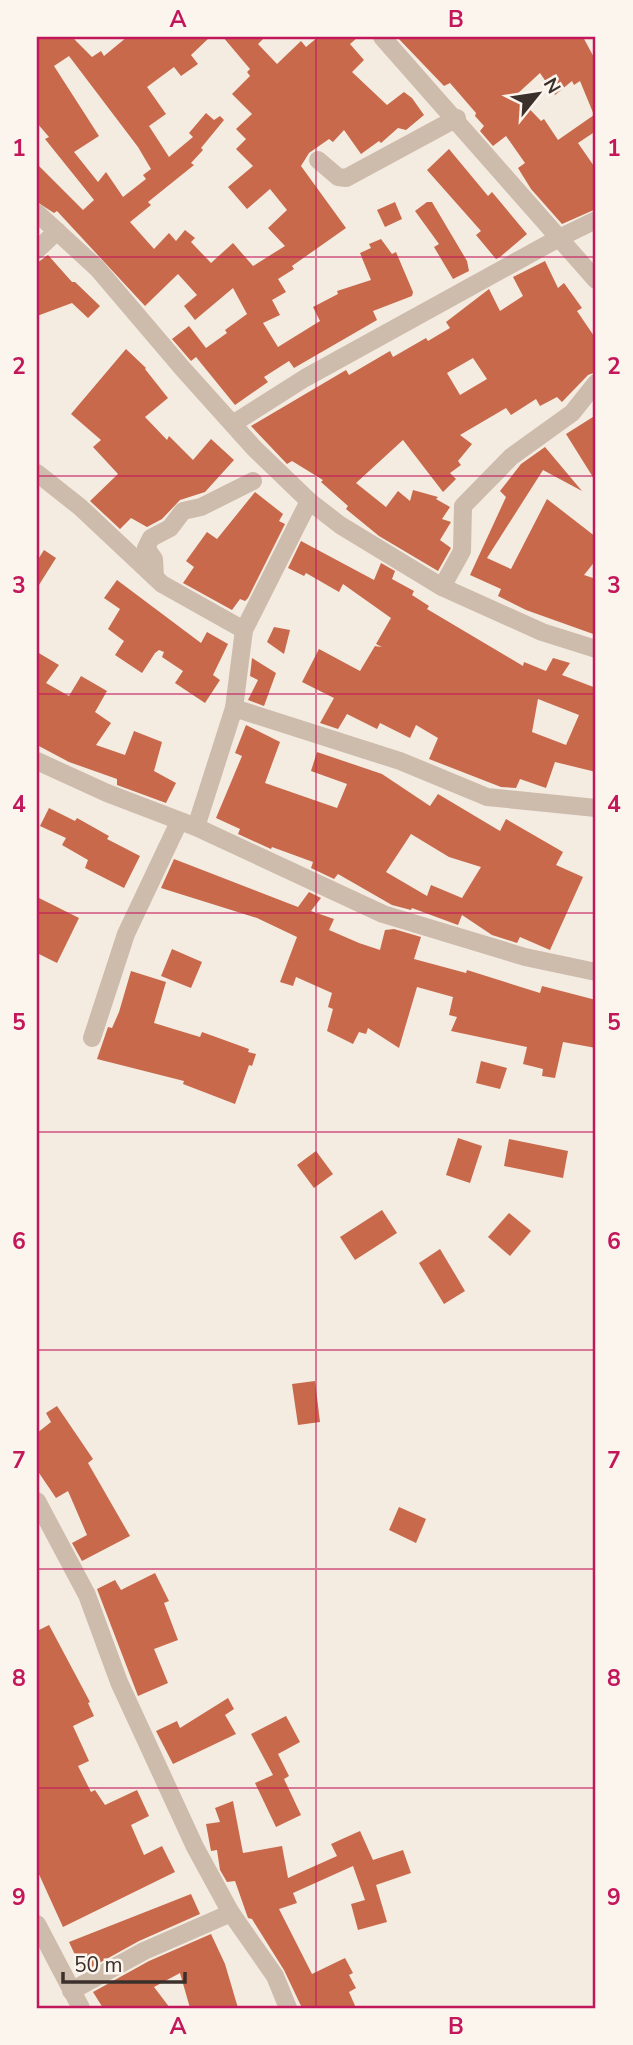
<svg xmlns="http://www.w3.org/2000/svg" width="633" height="2045" font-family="'Nunito Sans',sans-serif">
	<rect width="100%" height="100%" fill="#f4ebe1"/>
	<g fill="#c8694b" fill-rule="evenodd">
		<path d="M37 37H72L92 57 101 51 104 56 127 37H210L191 55 198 64 181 76 174 67 147 87 166 114 149 126 169 157 193 137 189 133 206 113 214 120 220 116 224 120 201 148 203 150 191 163 194 165 148 202 151 205 130 222 154 249 169 233 176 241 185 230 195 238 191 242 211 263 233 243 253 266 285 246 268 228 287 210 270 189 247 209 228 187 253 166 236 149 246 139 236 129 252 114 232 94 250 76 247 72 250 69 223 37H265L258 44 277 64 301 41 306 47 318 37H358L350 44 364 60 352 72 387 105 404 92 412 98 424 115 406 130 398 128 381 143 379 141 361 154 344 130 333 142 329 139 309 153 301 166 346 228 292 266 294 269 278 279 286 292 272 300 280 315 263 323 278 347 320 321 313 307 338 294 337 291 371 280 360 253 371 248 369 244 381 239 392 254 396 252 413 292 412 296 373 311 377 320 294 368 289 361 264 377 268 382 235 405 196 357 191 361 172 339 189 326 206 348 227 333 225 330 247 314 233 288 195 320 184 306 197 295 178 274 145 306 57 211 54 213 37 202V164L83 210 94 200 45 139 49 137 37 123ZM69 56 138 147 151 169 143 175 146 179 123 197 106 172 98 182 74 152 99 136 54 66Z"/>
		<path d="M397 37H583L596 61V131L578 143 596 169V209L562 224 531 189 518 168 525 163 506 136 493 146 480 131 484 126 475 116 476 113 450 83 444 86ZM540 73 555 95 572 81 574 85 580 81 594 115 558 140 544 119 541 121 516 95Z"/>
		<path d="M449 149 488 196 492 192 527 234 500 257 496 259 476 235 481 231 427 170Z"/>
		<path d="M395 202 402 219 385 227 377 210Z"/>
		<path d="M427 202H432L467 261 469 271 453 279 434 247 439 244 415 211Z"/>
		<path d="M48 255 72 282H75L100 306 88 318 72 303 37 316V263Z"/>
		<path d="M545 261 558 288 564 283 582 308 577 311 596 339V372L588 375 562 402 557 397 540 406 536 399 511 415 506 408 460 435 472 444 458 461 461 465 450 473 456 479 443 492 403 440 356 483 386 507 398 491 410 501 413 490 438 497 436 499 450 507 442 519 451 522 440 540 451 548 438 571 379 536 346 509 348 506 321 482 323 480 292 461 287 464 251 426 346 370 349 375 390 351 393 357 426 338 428 341 450 328 446 322 489 289 500 311 523 296 513 277ZM473 358 487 379 460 395 447 373Z"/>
		<path d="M126 349 146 368 145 369 168 398 145 417 167 440 169 436 193 460 211 439 234 460 205 492 180 500 162 519 147 527 131 518 120 529 90 501 118 474 93 447 101 440 71 414Z"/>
		<path d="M596 415V482L566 434Z"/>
		<path d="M545 447 582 491 543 470 487 558 511 569 547 499 596 537V560L584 575 596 579V635L526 610 498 596 501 589 470 575 506 497 500 491 521 464Z"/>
		<path d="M255 492 283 514 279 521 285 524 248 598 245 601 240 599 232 610 183 583 194 567 186 561 207 532 217 539Z"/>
		<path d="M301 541 374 580 381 563 395 571 392 579 414 591 412 595 429 606 427 609 523 666 524 662 546 671 553 658 570 663 562 675 596 688V772L555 762 546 788 520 779 516 788 501 787 429 759 438 738 416 725 410 738 380 723 377 729 347 714 338 729 320 723 334 698 302 682 319 649 360 671 375 646 382 647 376 644 391 618 343 584 339 592 306 573 304 576 288 568ZM538 699 579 715 566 745 532 732Z"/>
		<path d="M44 550 56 558 37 588V561Z"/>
		<path d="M117 580 201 643 207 632 228 644 213 675 220 680 205 703 175 683 183 671 162 657 164 652 159 650 155 653 142 673 115 655 124 641 108 629 120 609 104 598Z"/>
		<path d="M274 627 290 630 284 654 267 642Z"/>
		<path d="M37 652 59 665 46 683 69 696 81 676 107 691 95 712 111 723 96 745 125 755 134 731 162 742 154 771 176 783 166 803 117 785V779L69 762 37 745Z"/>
		<path d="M252 658 276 673 264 706 248 700 258 680 250 676Z"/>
		<path d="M246 725 280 742 265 783 337 808 347 784 311 771 317 752 382 774 430 806 438 794 500 831 506 819 563 852 556 865 583 877 550 950 520 937 517 943 492 935 462 915 458 925 412 908 411 910 392 905 338 874 334 879 311 868 313 862 272 847 271 849 238 834 240 829 216 818 242 756 235 753ZM411 834 449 857 481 867 462 898 431 885 427 896 386 872Z"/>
		<path d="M49 808 75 821 77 818 109 836 107 839 140 856 124 888 85 868 88 860 62 845 66 838 40 826Z"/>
		<path d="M174 859 298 907 309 892 321 898 311 911 334 919 329 930 359 943 380 950 385 930 394 929 421 937 414 959 466 973 467 970 540 993 542 986 596 1000V1048L563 1042 555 1078 542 1076 543 1069 523 1064 527 1047 451 1031 457 1017 449 1015 453 997 417 987 399 1048 368 1028 366 1034 359 1032 353 1044 327 1031 333 1009 328 1007 332 993 296 977 293 986 280 982 297 937 257 918 161 888Z"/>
		<path d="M37 897 79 918 57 963 37 953Z"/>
		<path d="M172 949 202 962 191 988 161 976Z"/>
		<path d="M131 971 166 982 154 1023 200 1037 202 1032 249 1049 248 1052 256 1054 252 1066 249 1065 235 1104 183 1084 184 1081 97 1059 108 1027 112 1028 119 1012Z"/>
		<path d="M481 1061 507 1068 500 1089 476 1083Z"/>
		<path d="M458 1138 482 1146 470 1183 446 1175Z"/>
		<path d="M509 1139 568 1151 563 1178 504 1166Z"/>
		<path d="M316 1151 333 1174 314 1188 297 1165Z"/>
		<path d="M382 1210 397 1233 355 1260 340 1237Z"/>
		<path d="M509 1213 531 1231 510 1256 488 1237Z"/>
		<path d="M440 1249 465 1291 444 1304 419 1263Z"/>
		<path d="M315 1381 320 1422 298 1425 292 1384Z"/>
		<path d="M57 1406 93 1459 88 1463 130 1536 82 1561 72 1543 87 1535 68 1491 56 1498 37 1470V1433L51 1422 46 1413Z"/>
		<path d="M399 1507 426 1519 416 1543 389 1530Z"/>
		<path d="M155 1573 169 1601 164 1603 178 1640 154 1649 168 1683 138 1696 97 1589 115 1580 121 1590Z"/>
		<path d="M49 1625 90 1702 88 1703 94 1716 73 1726 89 1761 78 1766 91 1792 95 1790 105 1805 137 1790 149 1816 131 1825 144 1855 162 1846 175 1872 63 1927 37 1870V1631Z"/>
		<path d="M228 1698 234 1709 225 1715 236 1734 173 1764 156 1731 177 1721 180 1728Z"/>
		<path d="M286 1716 300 1742 278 1754 289 1776 284 1779 301 1815 276 1827 255 1783 273 1775 251 1734Z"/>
		<path d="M233 1801 243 1853 282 1846 288 1878 337 1856 331 1844 360 1831 373 1860 403 1850 411 1873 376 1885 387 1922 358 1930 351 1904 365 1900 353 1866 293 1893 297 1903 279 1909 312 1974 345 1958 353 1973 349 1975 356 1988 349 1992 356 2008H302L284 1970 252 1919 248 1918 235 1881 227 1882 220 1870 217 1850 211 1851 206 1824 220 1822 215 1808Z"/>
		<path d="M191 1894 200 1914 139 1941 83 1972 69 1942Z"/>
		<path d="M211 1934 225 1964 238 2008H190L180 1973 154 1987 170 2008H103L93 1992 149 1961Z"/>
	</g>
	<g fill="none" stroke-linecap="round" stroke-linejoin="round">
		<g stroke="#cdbbac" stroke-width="18">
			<path d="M382 37 596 280"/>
			<path d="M318 160 338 177 346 178 457 118"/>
			<path d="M37 213 97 268 183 369 254 448 309 501 340 525 442 587 542 632 596 649"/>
			<path d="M37 250 57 231"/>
			<path d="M234 423 305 378 559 238 596 220"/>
			<path d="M37 473 80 507 162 584 244 630"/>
			<path d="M155 577 154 559 146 548 151 538 170 528 183 511 201 507 253 481"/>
			<path d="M442 587 462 551 463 506 511 457 572 413 596 383"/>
			<path d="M234 708 400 761 487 797 596 808"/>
			<path d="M37 761 107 793 196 827 383 914 525 957 596 972"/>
			<path d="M196 827 234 708 244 630 309 501"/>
			<path d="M92 1038 126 934 179 822"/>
			<path d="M37 1501 87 1595 119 1682 195 1847 231 1913 275 1976 288 2008"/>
			<path d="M37 1924 81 2008"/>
			<path d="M71 1991 144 1951 231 1913"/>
		</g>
	</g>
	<path fill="none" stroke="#c2185b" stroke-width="2" stroke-opacity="0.55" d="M316 37V2008M37 257H596M37 476H596M37 694H596M37 913H596M37 1132H596M37 1350H596M37 1569H596M37 1788H596"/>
	<rect width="633" height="2045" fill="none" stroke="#fbf5ee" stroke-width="77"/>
	<g transform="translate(538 94) rotate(60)" stroke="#fbf5ee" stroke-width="5" paint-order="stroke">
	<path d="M0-5L12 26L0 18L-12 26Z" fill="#3b302b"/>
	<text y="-10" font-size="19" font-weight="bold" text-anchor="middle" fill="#3b302b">N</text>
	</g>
	<path d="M63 1972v10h122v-10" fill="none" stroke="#3b302b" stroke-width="3.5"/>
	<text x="74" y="1972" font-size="21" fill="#3b302b" stroke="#fbf5ee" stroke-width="5" paint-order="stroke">50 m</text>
	<rect x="38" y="38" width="556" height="1969" fill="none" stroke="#c2185b" stroke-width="2.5"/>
	<g font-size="23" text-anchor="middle" font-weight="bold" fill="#c2185b">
		<text x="178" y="27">A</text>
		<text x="456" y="27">B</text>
		<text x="19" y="156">1</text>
		<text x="614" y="156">1</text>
		<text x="19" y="374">2</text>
		<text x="614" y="374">2</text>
		<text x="19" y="593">3</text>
		<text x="614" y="593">3</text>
		<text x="19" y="812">4</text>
		<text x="614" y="812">4</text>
		<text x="19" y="1030">5</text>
		<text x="614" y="1030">5</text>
		<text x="19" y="1249">6</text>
		<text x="614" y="1249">6</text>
		<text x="19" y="1468">7</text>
		<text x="614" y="1468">7</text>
		<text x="19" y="1686">8</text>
		<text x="614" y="1686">8</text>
		<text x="19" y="1905">9</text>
		<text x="614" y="1905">9</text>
		<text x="178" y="2034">A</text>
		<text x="456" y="2034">B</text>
	</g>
</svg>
